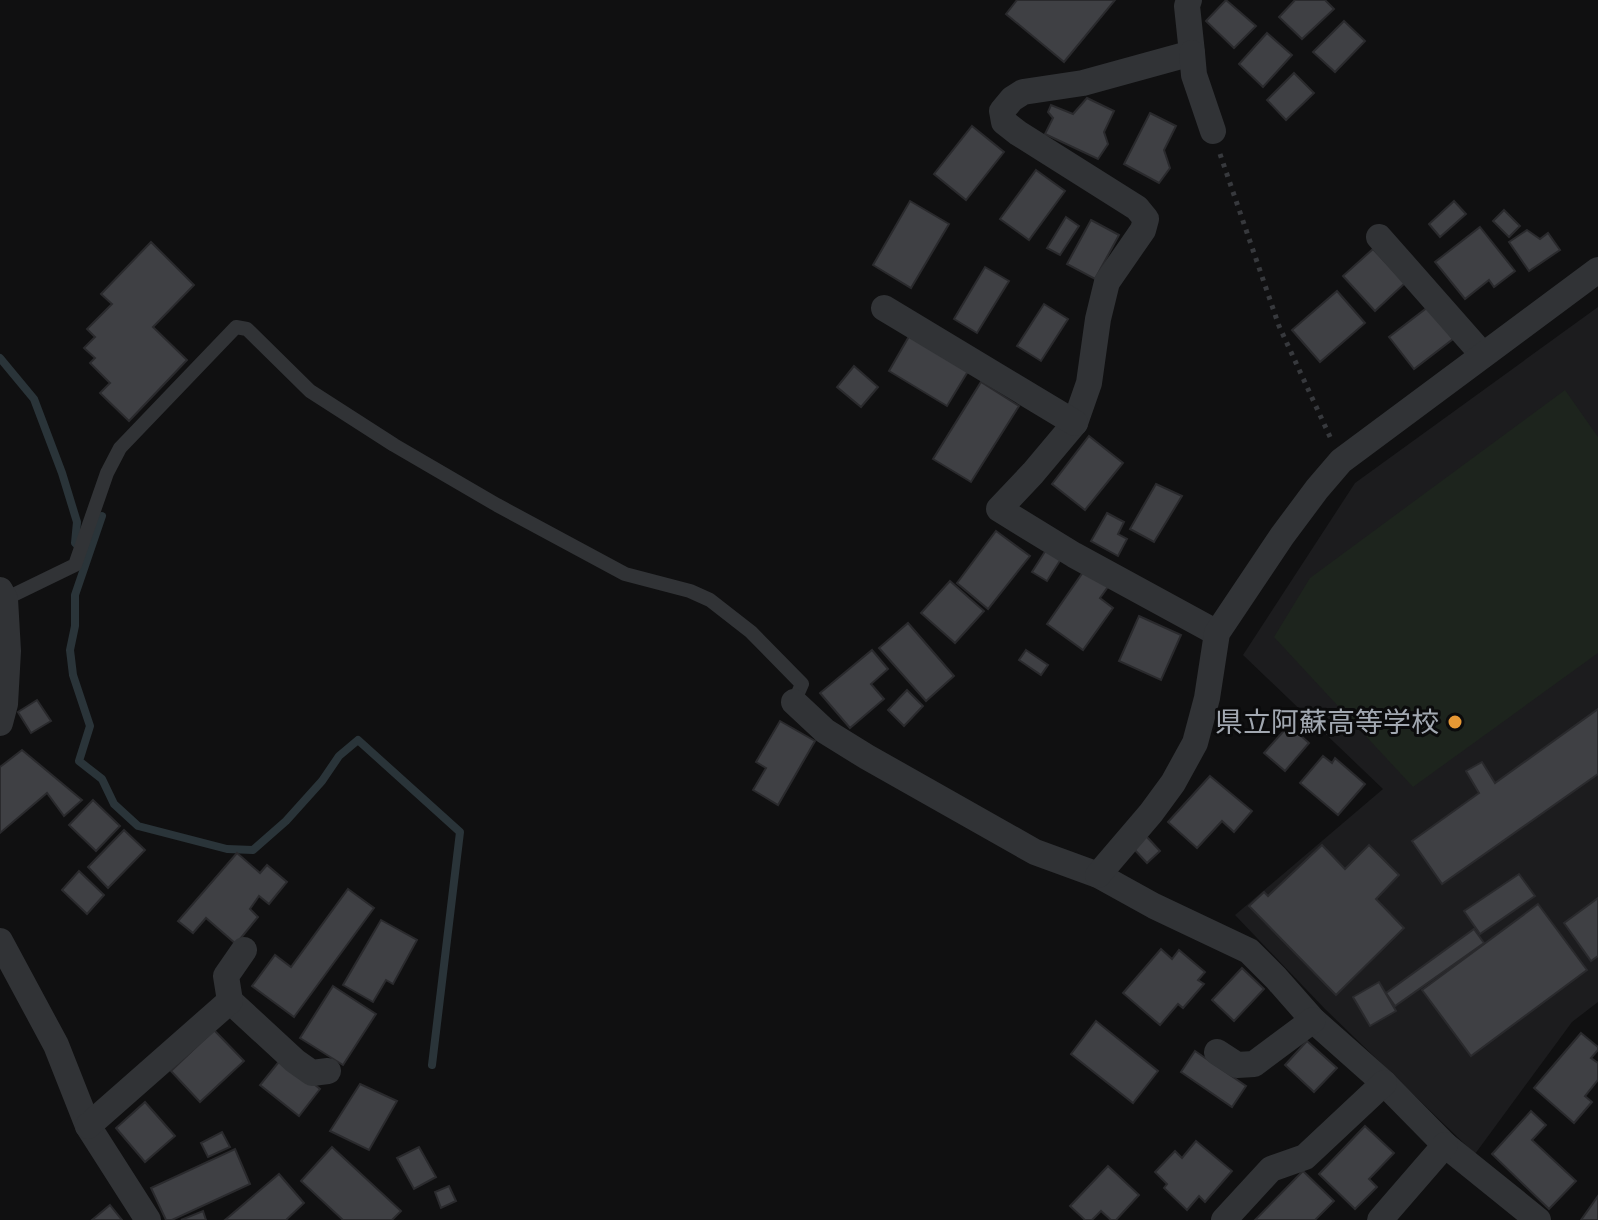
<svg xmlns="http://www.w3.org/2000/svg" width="1598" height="1220" font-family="Figtree,'Noto Sans JP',sans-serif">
	<rect width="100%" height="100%" fill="#101011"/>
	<path fill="#1c1c1e" d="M1598 307V1002L1572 1022 1475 1154 1325 1009 1235 915 1383 789 1243 655 1355 483Z"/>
	<path fill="#1d241d" d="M1565 390 1598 437V653L1413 787 1274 637 1310 578Z"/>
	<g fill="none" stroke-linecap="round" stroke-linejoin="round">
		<g stroke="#2a3439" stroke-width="8">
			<path d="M0 358 34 399 62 473 77 522 75 543 82 550"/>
			<path d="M102 516 75 595V626L70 650 73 675 90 726 79 761 102 779 114 804 138 826 227 849 253 850 286 821 322 781 339 756 358 740 460 832 432 1065"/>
		</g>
	</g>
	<g fill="#3f4044" stroke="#2a2a2d" stroke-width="2">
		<path d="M1017 0H1115L1064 62 1006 14Z"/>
		<path d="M1226 0 1256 26 1234 48 1206 21Z"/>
		<path d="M1295 0H1325L1334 9 1302 39 1279 17Z"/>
		<path d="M1344 21 1365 41 1335 72 1313 52Z"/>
		<path d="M1267 33 1292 55 1263 87 1239 64Z"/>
		<path d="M1294 73 1314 93 1286 120 1267 100Z"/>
		<path d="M1087 98 1114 111 1104 132 1108 144 1098 159 1045 134 1053 118 1048 112 1051 105 1073 114Z"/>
		<path d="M1150 113 1176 126 1164 150 1170 168 1159 183 1124 164Z"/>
		<path d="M972 126 1004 152 966 200 934 174Z"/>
		<path d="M1036 170 1065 191 1029 240 1000 219Z"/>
		<path d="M910 201 949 224 911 288 873 265Z"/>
		<path d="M1454 201 1466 214 1440 237 1429 224Z"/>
		<path d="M1504 210 1520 226 1509 237 1493 221Z"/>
		<path d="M1066 217 1079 226 1060 255 1047 248Z"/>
		<path d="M1091 220 1119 235 1095 279 1067 264Z"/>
		<path d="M1480 227 1515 271 1494 287 1489 280 1465 299 1435 262Z"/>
		<path d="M1527 230 1540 239 1548 233 1560 250 1529 271 1509 242Z"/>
		<path d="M151 242 194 285 153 327 187 360 129 421 100 393 110 383 90 363 95 358 84 348 95 337 87 329 112 304 101 294Z"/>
		<path d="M1373 249 1405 283 1375 311 1343 276Z"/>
		<path d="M985 267 1009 281 977 333 954 319Z"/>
		<path d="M1337 291 1365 323 1320 362 1292 330Z"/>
		<path d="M1044 304 1068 319 1041 361 1017 346Z"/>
		<path d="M1428 307 1453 339 1414 369 1389 337Z"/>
		<path d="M911 333 970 368 947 406 889 371Z"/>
		<path d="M854 366 878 387 861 407 837 387Z"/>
		<path d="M981 382 1019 406 971 482 933 459Z"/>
		<path d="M1089 436 1123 463 1085 510 1052 484Z"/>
		<path d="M1156 484 1182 496 1154 542 1130 529Z"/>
		<path d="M1107 513 1124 522 1118 534 1127 539 1118 556 1091 541Z"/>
		<path d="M996 531 1030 556 988 609 957 583Z"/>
		<path d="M1046 550 1061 559 1047 581 1032 572Z"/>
		<path d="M1086 568 1110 584 1100 598 1113 608 1083 650 1047 624Z"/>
		<path d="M950 581 984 611 955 643 921 613Z"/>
		<path d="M1139 616 1181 635 1161 680 1119 661Z"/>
		<path d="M908 623 954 676 926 701 879 648Z"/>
		<path d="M872 650 888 669 871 684 884 699 850 728 820 693Z"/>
		<path d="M1026 650 1048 665 1041 675 1019 660Z"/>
		<path d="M907 690 923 706 904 726 888 710Z"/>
		<path d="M37 700 51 721 31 733 18 712Z"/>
		<path d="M1598 709V774L1442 884 1412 841 1479 793 1466 771 1482 762 1495 783Z"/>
		<path d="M780 721 815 741 778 805 753 790 766 768 756 762Z"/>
		<path d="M1289 725 1309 743 1285 771 1264 753Z"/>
		<path d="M22 750 82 800 64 816 47 793 0 833V767Z"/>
		<path d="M1323 756 1332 763 1335 758 1365 784 1338 815 1300 783Z"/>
		<path d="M1210 776 1252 811 1234 832 1222 821 1197 848 1168 822Z"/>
		<path d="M93 800 120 826 96 851 69 825Z"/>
		<path d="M124 830 145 850 108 888 88 867Z"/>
		<path d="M1146 836 1160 851 1147 863 1133 848Z"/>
		<path d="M1322 845 1345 869 1369 845 1399 875 1376 899 1404 928 1336 995 1249 906 1264 892 1268 896Z"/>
		<path d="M237 853 260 873 267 865 287 882 269 904 259 896 250 909 258 917 236 944 206 918 193 933 178 921Z"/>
		<path d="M79 871 104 895 87 914 62 890Z"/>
		<path d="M1519 874 1535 896 1480 934 1464 911Z"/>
		<path d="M348 889 374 908 294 1017 252 986 275 955 291 967Z"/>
		<path d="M1598 898V956L1591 961 1564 923Z"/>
		<path d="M1538 904 1587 970 1471 1056 1422 990Z"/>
		<path d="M381 920 417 940 393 984 386 980 373 1002 343 985Z"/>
		<path d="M1474 929 1484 943 1395 1006 1386 993Z"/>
		<path d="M1161 949 1172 959 1179 950 1205 972 1198 980 1204 984 1183 1008 1178 1004 1160 1025 1123 993Z"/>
		<path d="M1242 968 1264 989 1234 1021 1212 1000Z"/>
		<path d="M1379 982 1396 1011 1370 1026 1353 997Z"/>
		<path d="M333 986 376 1014 343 1065 300 1038Z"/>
		<path d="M1096 1021 1158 1071 1133 1103 1071 1054Z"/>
		<path d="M214 1030 244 1061 200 1102 171 1071Z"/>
		<path d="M1581 1033 1598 1047V1050L1591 1058 1598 1063V1080L1585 1096 1592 1102 1574 1123 1534 1088Z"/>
		<path d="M1307 1041 1337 1068 1314 1092 1285 1065Z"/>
		<path d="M1195 1051 1246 1086 1232 1107 1181 1072Z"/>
		<path d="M282 1058 320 1089 299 1116 260 1085Z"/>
		<path d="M360 1084 397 1101 369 1150 330 1131Z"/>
		<path d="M145 1102 175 1136 145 1162 116 1128Z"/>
		<path d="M1531 1111 1546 1125 1532 1140 1576 1181 1549 1209 1492 1154Z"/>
		<path d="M1365 1126 1394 1153 1369 1179 1377 1187 1355 1209 1319 1174Z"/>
		<path d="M222 1132 230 1147 208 1157 201 1143Z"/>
		<path d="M1196 1141 1232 1171 1205 1202 1199 1196 1187 1210 1164 1188 1167 1184 1155 1172 1175 1151 1182 1158Z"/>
		<path d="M332 1147 401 1211 392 1220H343L301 1181Z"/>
		<path d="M419 1147 436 1177 414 1189 397 1158Z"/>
		<path d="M235 1149 250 1184 172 1220H166L151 1188Z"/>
		<path d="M1108 1166 1139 1195 1116 1220H1111L1101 1211 1092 1220H1085L1070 1206Z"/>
		<path d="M1303 1171 1334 1201 1315 1220H1255Z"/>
		<path d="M279 1174 304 1203 286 1220H225Z"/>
		<path d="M449 1186 456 1201 441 1208 435 1192Z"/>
		<path d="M1598 1196V1220H1581Z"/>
		<path d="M110 1205 122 1220H92Z"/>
		<path d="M203 1211 206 1220H181Z"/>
	</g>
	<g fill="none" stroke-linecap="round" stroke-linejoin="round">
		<path stroke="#37393d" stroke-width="5" stroke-dasharray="4 6" stroke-linecap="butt" d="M1220 154 1279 326 1331 439"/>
		<path stroke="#313336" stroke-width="14" d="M5 599 75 565 107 473 120 448 236 327 247 329 310 391 394 445 497 505 625 574 690 591 710 600 751 632 802 684 794 702"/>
		<g stroke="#313336" stroke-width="26">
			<path d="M1189 0 1187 6 1192 53 1083 83 1023 92 1012 99 1002 111 1004 122 1018 133 1137 208 1146 219 1143 230 1107 282 1098 319 1089 383 1075 423 1033 473 999 509 1074 555 1217 633"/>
			<path d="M1192 53 1194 75 1213 131"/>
			<path d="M1379 237 1483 355"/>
			<path d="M884 308 1075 423"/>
			<path d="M0 590 5 599 8 651 5 704 0 723"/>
			<path d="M794 702 825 731 867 757 1035 852 1098 875 1154 906 1249 951 1276 978 1313 1020 1384 1083 1445 1145 1538 1220"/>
			<path d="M1098 875 1151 813 1173 783 1195 743 1207 698 1217 633 1282 536 1317 489 1341 461 1598 270"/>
			<path d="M0 941 56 1045 88 1126 148 1220"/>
			<path d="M230 1001 295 1061 312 1073 328 1071"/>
			<path d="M1217 1052 1237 1065 1254 1064 1313 1020"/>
			<path d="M88 1126 230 1001 226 976 244 950"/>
			<path d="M1224 1220 1271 1169 1305 1157 1384 1083"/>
			<path d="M1380 1220 1445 1145"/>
		</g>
	</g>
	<circle fill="#e69834" stroke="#0b0b0c" stroke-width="3" cx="1455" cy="722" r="8"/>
	<g text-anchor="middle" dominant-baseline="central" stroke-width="6" stroke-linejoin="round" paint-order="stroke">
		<g font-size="28" fill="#a2a8b1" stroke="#0b0b0c" text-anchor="end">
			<text x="1439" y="722">県立阿蘇高等学校</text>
		</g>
	</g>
</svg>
